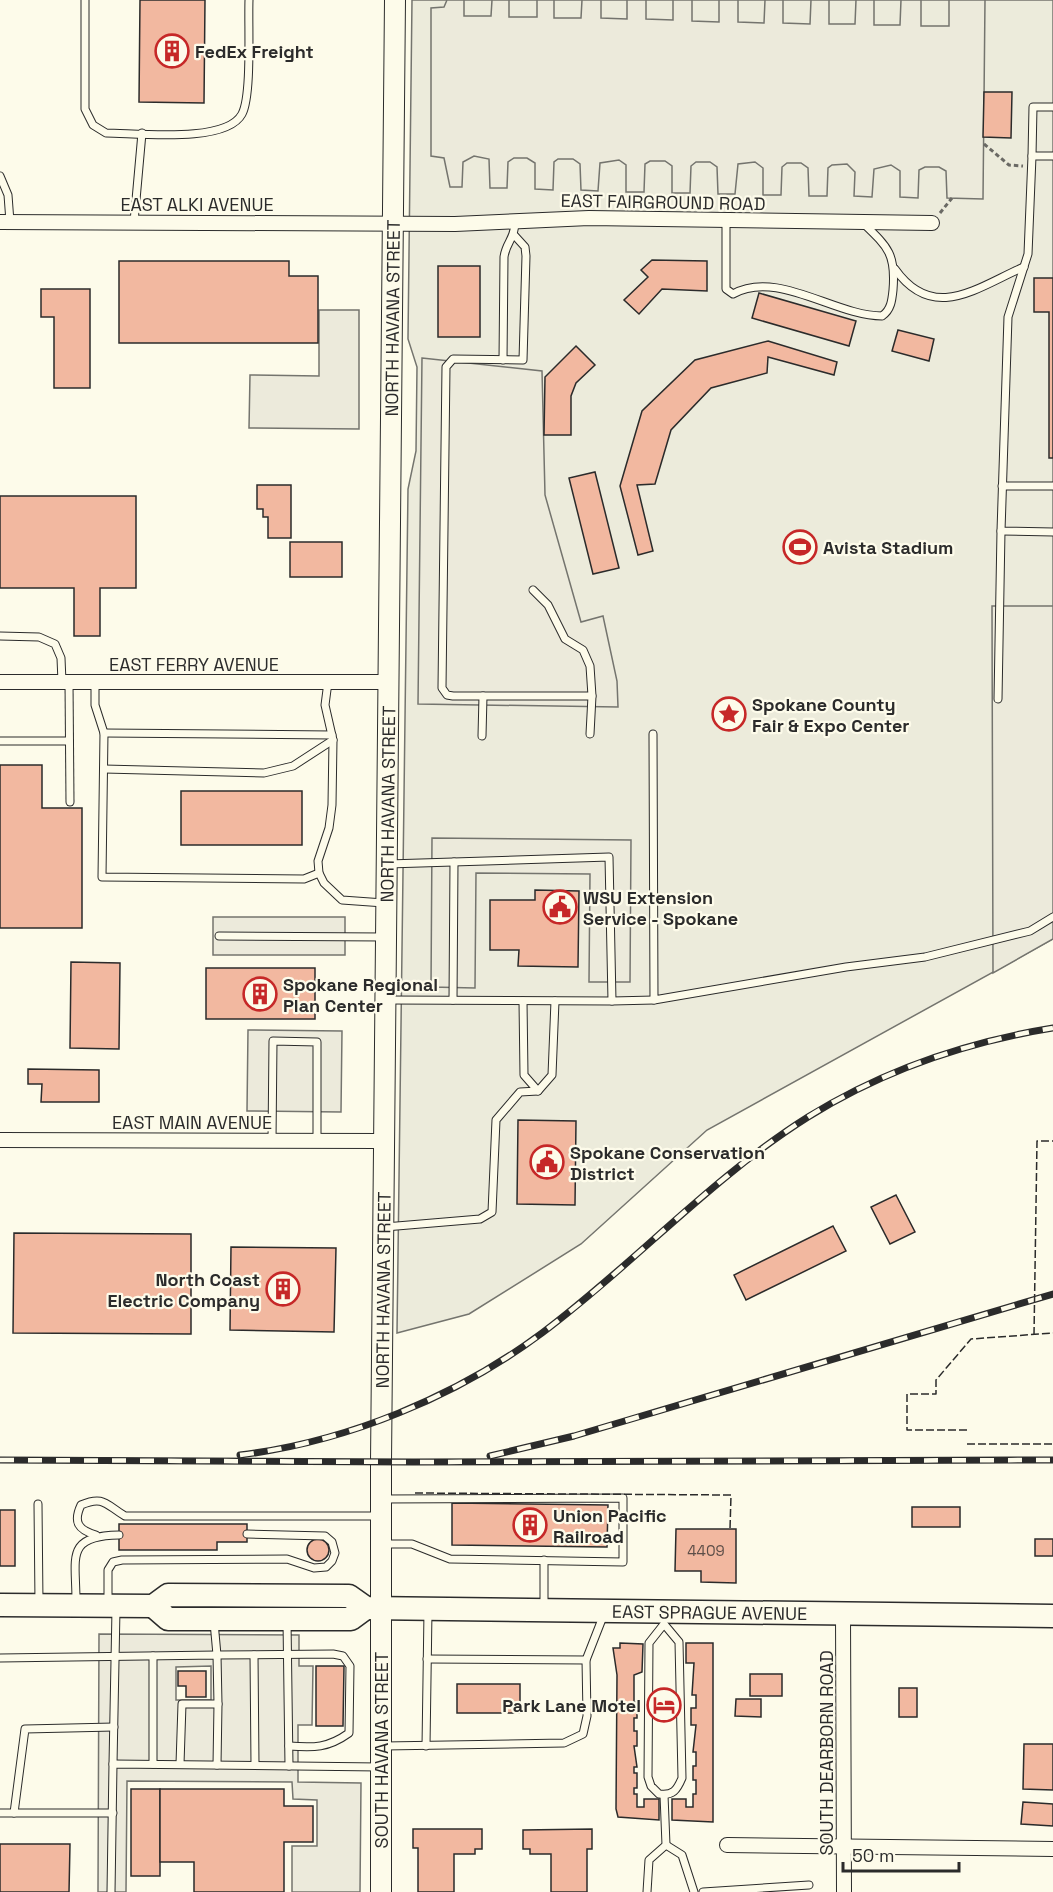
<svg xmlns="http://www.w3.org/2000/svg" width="1053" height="1892" font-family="'Space Grotesk',sans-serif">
	<rect width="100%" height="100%" fill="#fdfbea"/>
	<path fill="#ecebdb" stroke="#74746e" stroke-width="1.5" d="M412 0H1053V939L707 1130 581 1244 469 1314 397 1333 408 489 416 451 417 367 408 339Z"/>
	<g fill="#eceadb" stroke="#74746e" stroke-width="1.5" fill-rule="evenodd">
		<path d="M447 0H464V16H491L492 0H509V17H537V0H554V18H581L582 0H601V18L627 19V0H646V19L673 20V0H692V21L719 22V0H738V22L764 23 765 0H783V23L810 24 811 0H829V24H855L856 0H874V25H900L901 0H921V26H949V0H985L983 199 947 198 946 171 939 167H925L919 170 918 198 900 197V171L891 165 874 169 872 197 854 196 855 172 847 164 832 165 828 168 827 196H809L808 168 801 163H787L782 167 781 195H763V168L755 162 738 164 735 194H718L717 167 710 162H696L691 166 690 193H672V166L665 161H650L645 164 644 192H626V165L619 160 600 163 598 191 581 190 580 164 573 159H558L554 162 553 190 535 189V163L527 158H514L508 162 507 188H490L489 159 474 156 463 162 462 187H450L444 158 431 156V8L444 7Z"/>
		<path d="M319 310H359V429L249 428 250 375 319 376Z"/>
		<path d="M422 358 542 371 545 495 581 622 603 616 617 681 618 707 418 704Z"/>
		<path d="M992 606H1053V939L993 973Z"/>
		<path d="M432 838 631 840 630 982H589L590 874 476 873 475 988 431 987Z"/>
		<rect x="213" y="917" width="132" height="38"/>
		<path d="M248 1030 342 1031 341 1112 247 1111Z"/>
		<path d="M99 1634 299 1635V1666H313L312 1725H298V1782L361 1783 360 1892H292V1846H317V1800L293 1799 292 1782 127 1781 126 1892H98ZM211 1666V1700H176V1667Z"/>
	</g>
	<g fill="#f2b8a0" stroke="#2b2b2b" stroke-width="1.5">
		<path d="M140 0H205L204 103 139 102Z"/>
		<path d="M984 92H1012L1011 138 983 137Z"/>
		<path d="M652 260 707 261V291L662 289 639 314 624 300 648 277 641 270Z"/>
		<path d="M119 261H289V276H318V343H119Z"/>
		<rect x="438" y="266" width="42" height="71"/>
		<path d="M1034 278H1053V458H1049V312H1034Z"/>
		<path d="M41 289H90V388H54V317H41Z"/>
		<path d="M759 293 856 321 849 346 752 318Z"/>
		<path d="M898 330 934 339 929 361 892 351Z"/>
		<path d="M768 341 837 362 834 375 768 357 767 373 711 388 671 430 655 484 637 485 653 551 638 555 620 486 642 411 695 360Z"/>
		<path d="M576 346 595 365 576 383 571 396V435H544L545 377Z"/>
		<path d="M595 472 619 568 593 574 569 478Z"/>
		<path d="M257 485H291V538H268V517H263V509H257Z"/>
		<path d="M0 496H136V588H100V636H74V588H0Z"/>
		<rect x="290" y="542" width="52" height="35"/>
		<path d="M0 765H42V808H82V928H0Z"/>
		<rect x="181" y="791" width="121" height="54"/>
		<path d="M535 890 579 891 578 967 518 966 519 950H490V900H535Z"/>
		<path d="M71 962 120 963 119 1049 70 1048Z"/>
		<rect x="206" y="968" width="109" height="51"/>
		<path d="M28 1069 99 1070V1102H41L42 1084H28Z"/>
		<path d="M518 1120 576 1121 575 1205 517 1204Z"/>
		<path d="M896 1195 915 1232 890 1244 871 1207Z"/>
		<path d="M833 1226 846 1251 746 1300 734 1275Z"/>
		<path d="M14 1233 191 1234V1334L13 1333Z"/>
		<path d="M231 1247 336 1248 334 1332 230 1330Z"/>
		<path d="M452 1503 608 1505 607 1547 452 1545Z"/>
		<rect x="912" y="1507" width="48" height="20"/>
		<rect x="0" y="1510" width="15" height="56"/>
		<path d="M119 1524H247V1542H217V1550H119Z"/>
		<path d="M676 1529H736V1583L701 1582V1571H675Z"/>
		<rect x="1035" y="1539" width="18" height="17"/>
		<circle cx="318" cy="1550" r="11"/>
		<path d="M620 1643 643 1644 642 1672 634 1675V1702H637V1718H634V1731H637V1746H634L637 1767H634V1773H637V1788H634V1794H637V1807H644V1799H659V1820L618 1817 616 1809 617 1675 613 1648H620Z"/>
		<path d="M686 1643H713V1822L672 1820V1799H686V1807H693V1794H696V1780H693V1766H696V1752H693L696 1725H691V1708H696V1695H692L694 1663H686Z"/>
		<path d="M316 1666H344L343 1726H316Z"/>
		<path d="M178 1671H206V1697H186V1686H178Z"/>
		<rect x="750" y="1674" width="32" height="22"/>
		<rect x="457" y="1684" width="63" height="29"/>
		<rect x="899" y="1688" width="18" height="29"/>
		<path d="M736 1699H761V1717L735 1716Z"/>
		<path d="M1024 1744H1053V1790L1023 1789Z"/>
		<rect x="131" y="1789" width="29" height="87"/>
		<path d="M160 1789H284V1806H313V1842H284V1892H194V1862H160Z"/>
		<path d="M1023 1802 1053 1804V1826L1021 1824Z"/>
		<path d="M413 1829H482V1849H475V1854H454V1892H418V1848H413Z"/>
		<path d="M592 1829V1849H587V1892H551V1854H530V1849H523V1830Z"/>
		<path d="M0 1844H70L69 1892H0Z"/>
	</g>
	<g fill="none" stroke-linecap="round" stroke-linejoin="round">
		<defs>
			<g id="lane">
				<path d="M85 0V109L93 125 106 133C136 133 226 144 242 114 252 95 248 25 249 0"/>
				<path d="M1032 156 1033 107H1053"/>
				<path d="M1053 156H1032L1028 254 1008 317 1001 531 1053 532"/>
				<path d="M0 176 8 195 10 222"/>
				<path d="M726 221V289L733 294C777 269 835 316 882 316 891 310 892 300 893 290 896 254 888 247 863 223"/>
				<path d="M134 222 142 133"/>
				<path d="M515 236 525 247 526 256 523 360 453 359 446 367 442 688 447 695 453 696H592L590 734"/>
				<path d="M895 269C934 324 979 286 1024 267"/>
				<path d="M503 360 504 257C506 242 515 239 515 222"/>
				<path d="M1002 486H1053"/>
				<path d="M533 590 548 605 565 639 583 650 590 666 592 696"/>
				<path d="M0 636 39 637 55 644 61 658 62 682"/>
				<path d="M69 682 70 802"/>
				<path d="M95 682V705L104 733 102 877 304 879 319 873"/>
				<path d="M328 682 325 705 333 740 332 805 329 828 318 861 319 873 324 883 342 900 384 903"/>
				<path d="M998 699 1001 531"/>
				<path d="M104 733 332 735"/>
				<path d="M653 734 654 1000 846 967 925 957 1030 931 1053 917"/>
				<path d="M482 736 483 696"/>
				<path d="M0 741H69"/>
				<path d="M104 769 264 773 293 766 333 740"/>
				<path d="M219 936 384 937"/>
				<path d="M388 1000 612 1001 609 857 388 864"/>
				<path d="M453 1000 454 862"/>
				<path d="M523 1001 524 1075 538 1091"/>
				<path d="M612 1001 654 1000"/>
				<path d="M272 1141 273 1041 317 1042V1141"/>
				<path d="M385 1227 480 1219 492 1212 496 1120 520 1092 538 1091 552 1075 555 1001"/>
				<path d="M382 1499 623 1498V1562L450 1559 412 1544H384"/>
				<path d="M38 1504 39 1603"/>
				<path d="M96 1535C78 1530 73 1522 81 1505 104 1495 106 1505 125 1516H378"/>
				<path d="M76 1601C76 1557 65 1536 119 1535"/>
				<path d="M108 1604V1570L113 1562 122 1560 287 1559 314 1568 326 1567 332 1561 335 1553 332 1542 325 1536 247 1534"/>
				<path d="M544 1607V1560"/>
				<path d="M287 1621 289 1766"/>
				<path d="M214 1622 217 1655 333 1654 343 1656 350 1666 349 1733C328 1748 314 1748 289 1746"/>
				<path d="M664 1624 679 1642 682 1778C677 1790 673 1796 659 1794L651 1786 648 1777 649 1643Z"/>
				<path d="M254 1655 255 1765"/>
				<path d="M153 1656V1764"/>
				<path d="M0 1658 217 1655 218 1704"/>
				<path d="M427 1659 586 1660"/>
				<path d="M384 1746 564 1743 583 1734 587 1716 586 1660 604 1614"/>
				<path d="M426 1746 428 1611"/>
				<path d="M113 1764 116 1609"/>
				<path d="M180 1764 182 1704H218L217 1765"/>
				<path d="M0 1813H113"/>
				<path d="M14 1813 25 1729 114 1727"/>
				<path d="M666 1845 682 1855 694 1892"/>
				<path d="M111 1892 113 1764 379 1767"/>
				<path d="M647 1892 649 1860 666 1845 664 1795"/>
				<path d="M703 1892 809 1885"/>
			</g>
			<g id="street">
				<path d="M0 222 455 224 589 218 932 223"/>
				<path d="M0 682H388"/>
				<path d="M0 1140 384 1141"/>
				<path d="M843 1614 844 1892"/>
				<path d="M727 1845 1053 1849"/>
			</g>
			<g id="secondary">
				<path id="s1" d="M381 1892V1462L395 0"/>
			</g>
			<g id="primary">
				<path id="s2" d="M0 1605 153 1606 168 1595 349 1596 366 1608 1053 1616"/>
				<path d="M153 1606 168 1619H351L366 1608"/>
			</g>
		</defs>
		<use href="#lane" stroke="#2b2b2b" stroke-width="9"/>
		<use href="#street" stroke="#2b2b2b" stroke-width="16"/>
		<use href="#secondary" stroke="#2b2b2b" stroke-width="22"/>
		<use href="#primary" stroke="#2b2b2b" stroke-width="25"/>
		<g stroke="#6a6964" stroke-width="3" stroke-dasharray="4.5 3" stroke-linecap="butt">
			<path d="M984 144 1009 165 1023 166"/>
			<path d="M940 213 952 198"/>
		</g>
		<use href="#lane" stroke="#fdfbea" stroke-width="7"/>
		<use href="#street" stroke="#fdfbea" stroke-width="14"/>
		<use href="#secondary" stroke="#fdfbea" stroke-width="20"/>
		<use href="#primary" stroke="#fdfbea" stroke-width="22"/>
		<defs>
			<g id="rail">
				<path d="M240 1455C346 1442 456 1397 542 1333 633 1265 711 1178 808 1117 882 1071 966 1042 1053 1028"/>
				<path d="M490 1456 574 1436 1053 1294"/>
				<path d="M0 1460 413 1462 1053 1460"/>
			</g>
		</defs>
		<use href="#rail" stroke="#2b2b2b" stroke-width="7"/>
		<use href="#rail" stroke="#fdfbea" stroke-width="4.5" stroke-dasharray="14" stroke-linecap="butt"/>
		<g stroke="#2b2b2b" stroke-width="1.5" stroke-dasharray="8 3" stroke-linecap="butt">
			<path d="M1034 1335 1037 1141H1053"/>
			<path d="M967 1430H907V1394H936V1380L971 1339 1053 1333"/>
			<path d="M967 1444H1053"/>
			<path d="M415 1493 731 1495 730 1529"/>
		</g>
	</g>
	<defs>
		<symbol id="building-ring" viewBox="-11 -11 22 22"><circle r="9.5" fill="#fdfbea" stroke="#c62828" stroke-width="1.5"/><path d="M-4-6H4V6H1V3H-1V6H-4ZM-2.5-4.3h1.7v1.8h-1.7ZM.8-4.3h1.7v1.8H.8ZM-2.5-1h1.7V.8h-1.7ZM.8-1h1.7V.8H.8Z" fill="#c62828"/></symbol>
		<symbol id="stadium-ring" viewBox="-11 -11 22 22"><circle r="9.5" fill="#fdfbea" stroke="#c62828" stroke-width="1.5"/><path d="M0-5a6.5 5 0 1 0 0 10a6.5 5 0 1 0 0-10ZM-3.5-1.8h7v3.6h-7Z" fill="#c62828"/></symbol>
		<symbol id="sight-ring" viewBox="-11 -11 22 22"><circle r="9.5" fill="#fdfbea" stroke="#c62828" stroke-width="1.5"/><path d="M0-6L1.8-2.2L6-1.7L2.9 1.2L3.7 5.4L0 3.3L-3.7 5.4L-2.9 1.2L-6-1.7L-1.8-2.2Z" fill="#c62828"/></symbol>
		<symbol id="civic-ring" viewBox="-11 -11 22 22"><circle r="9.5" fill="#fdfbea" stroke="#c62828" stroke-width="1.5"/><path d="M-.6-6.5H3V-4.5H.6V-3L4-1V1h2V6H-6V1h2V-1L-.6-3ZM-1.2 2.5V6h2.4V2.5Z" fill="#c62828"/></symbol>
		<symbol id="hotel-ring" viewBox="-11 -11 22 22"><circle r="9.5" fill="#fdfbea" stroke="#c62828" stroke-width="1.5"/><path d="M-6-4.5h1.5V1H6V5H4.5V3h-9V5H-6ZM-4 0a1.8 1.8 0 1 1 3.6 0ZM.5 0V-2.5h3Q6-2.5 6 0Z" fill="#c62828"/></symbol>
	</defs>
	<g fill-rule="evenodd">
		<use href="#building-ring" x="153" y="32" width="38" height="38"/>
		<use href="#stadium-ring" x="781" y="528" width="38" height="38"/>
		<use href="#sight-ring" x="710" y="695" width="38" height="38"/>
		<use href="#civic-ring" x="541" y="888" width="38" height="38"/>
		<use href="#building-ring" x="241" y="975" width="38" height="38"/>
		<use href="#civic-ring" x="528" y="1143" width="38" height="38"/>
		<use href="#building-ring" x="264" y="1270" width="38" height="38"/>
		<use href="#building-ring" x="511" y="1506" width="38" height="38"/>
		<use href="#hotel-ring" x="645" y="1686" width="38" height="38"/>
	</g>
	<g text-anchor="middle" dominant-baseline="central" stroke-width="4.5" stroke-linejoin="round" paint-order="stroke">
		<g font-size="15" fill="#5d4e48">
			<text x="706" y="1550">4409</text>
		</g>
		<g font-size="18" font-weight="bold" fill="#2b2b2b" stroke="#fdfbea" text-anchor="start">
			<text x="195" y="51">FedEx Freight</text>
			<text x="823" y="547">Avista Stadium</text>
			<text x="752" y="704">Spokane County<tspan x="752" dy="21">Fair &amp; Expo Center</tspan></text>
			<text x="583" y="897">WSU Extension<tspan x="583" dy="21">Service - Spokane</tspan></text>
			<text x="283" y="984">Spokane Regional<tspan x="283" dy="21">Plan Center</tspan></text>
			<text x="570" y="1152">Spokane Conservation<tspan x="570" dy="21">District</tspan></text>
			<text x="260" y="1279" text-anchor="end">North Coast<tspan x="260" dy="21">Electric Company</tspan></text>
			<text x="553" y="1515">Union Pacific<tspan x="553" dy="21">Railroad</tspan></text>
			<text x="641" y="1705" text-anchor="end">Park Lane Motel</text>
		</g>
		<g font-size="18" fill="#2b2b2b" stroke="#fdfbea">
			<text transform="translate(663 202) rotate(1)">EAST FAIRGROUND ROAD</text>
			<text x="197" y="204">EAST ALKI AVENUE</text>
			<text stroke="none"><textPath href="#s1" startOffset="1574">NORTH HAVANA STREET</textPath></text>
			<text x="194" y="664">EAST FERRY AVENUE</text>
			<text stroke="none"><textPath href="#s1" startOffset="1088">NORTH HAVANA STREET</textPath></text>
			<text x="192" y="1122">EAST MAIN AVENUE</text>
			<text stroke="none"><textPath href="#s1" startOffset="602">NORTH HAVANA STREET</textPath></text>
			<text stroke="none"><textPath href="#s2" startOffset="717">EAST SPRAGUE AVENUE</textPath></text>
			<text transform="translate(381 1750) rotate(-90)">SOUTH HAVANA STREET</text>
			<text transform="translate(826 1753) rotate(-90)">SOUTH DEARBORN ROAD</text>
		</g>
	</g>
	<path d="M843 1862v9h116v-9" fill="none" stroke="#2b2b2b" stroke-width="3"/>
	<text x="852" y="1862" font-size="18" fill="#2b2b2b" stroke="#fdfbea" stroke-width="4.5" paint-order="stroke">50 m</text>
</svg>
